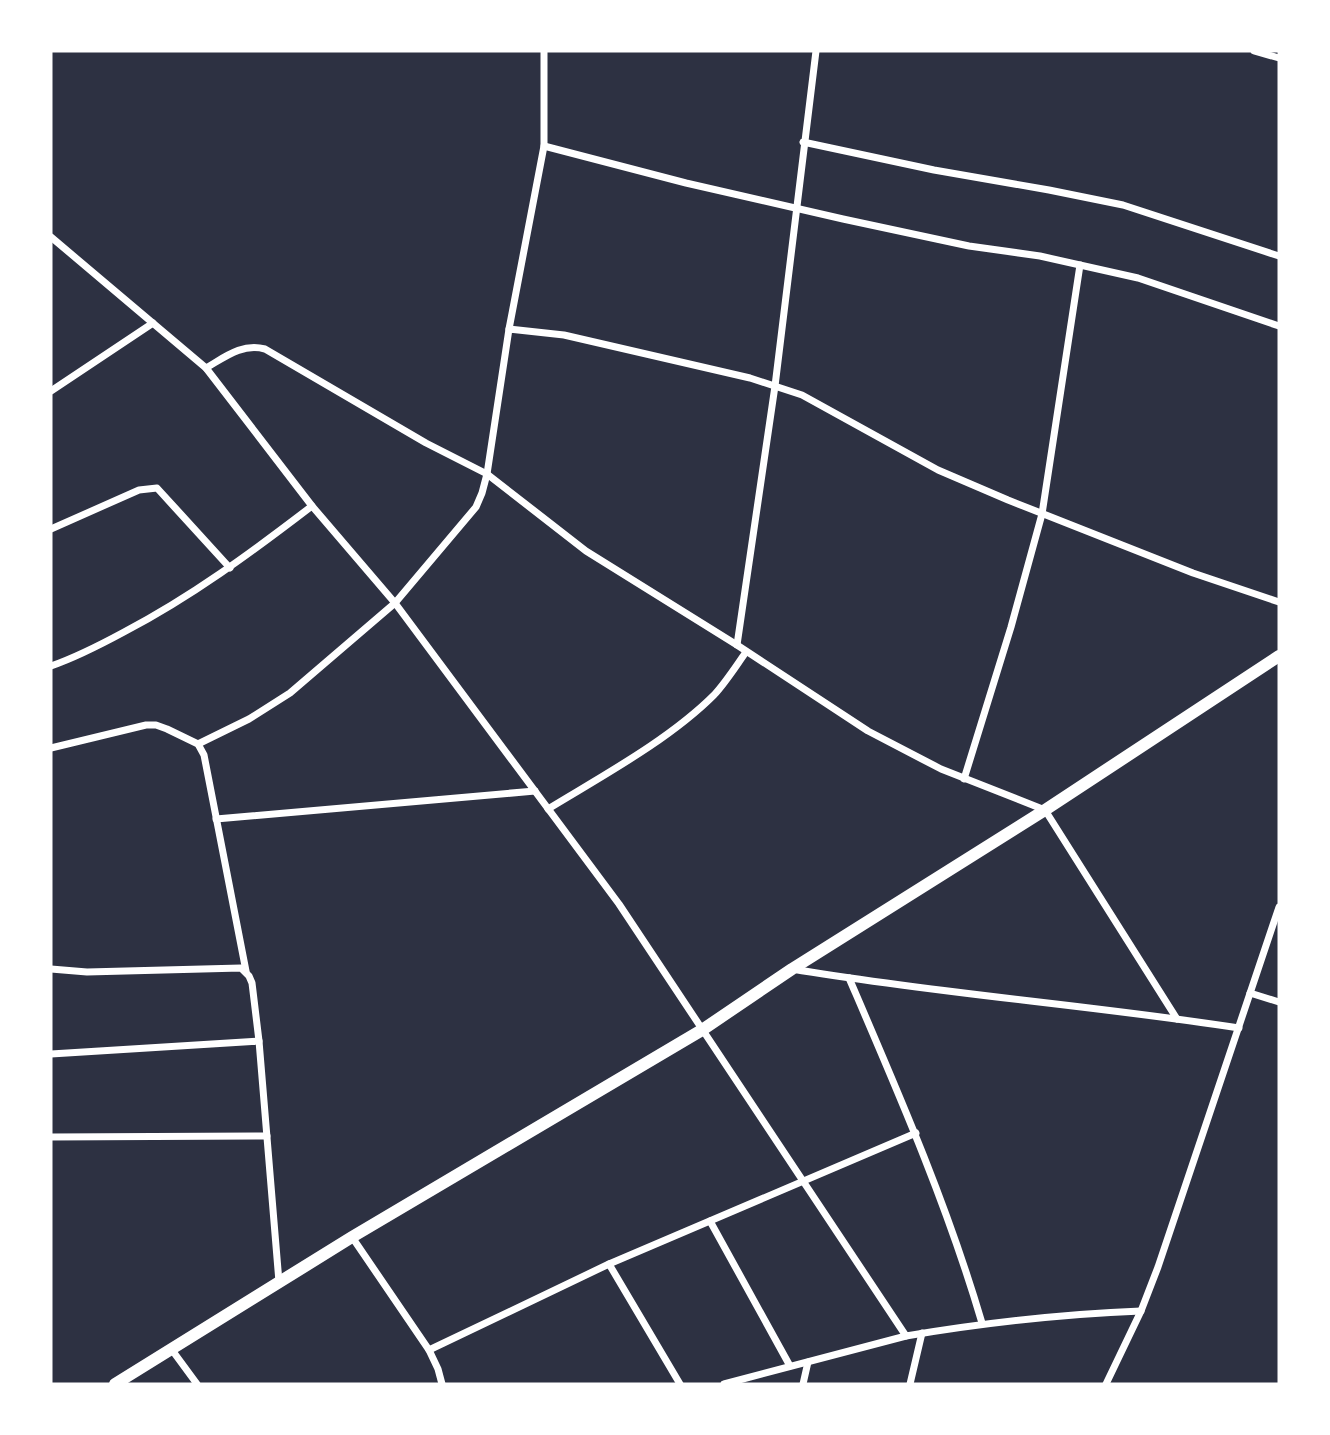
<svg xmlns="http://www.w3.org/2000/svg" width="1330" height="1435" font-family="Bitter,serif">
	<rect width="100%" height="100%" fill="#2d3142"/>
	<g fill="none" stroke-linecap="round" stroke-linejoin="round">
		<g stroke="#fff" stroke-width="7">
			<path d="M544 51V146"/>
			<path d="M1254 51 1279 58"/>
			<path d="M803 142 934 170 1049 190 1123 205 1279 256"/>
			<path d="M51 237 206 368 312 506 395 603 619 904 906 1336C984 1323 1062 1314 1141 1311"/>
			<path d="M509 329 544 146 686 183 843 219 969 246 1040 256 1138 278 1279 326"/>
			<path d="M206 368C225 357 242 343 265 349L426 443 487 474 586 551 737 645 868 731 941 769 1045 810 1177 1019"/>
			<path d="M51 391 153 323"/>
			<path d="M51 529 139 490 157 488 230 568"/>
			<path d="M737 645 775 386 816 51"/>
			<path d="M51 666C77 657 100 645 124 632 191 597 252 552 312 506"/>
			<path d="M198 744 249 719 290 693 395 603 476 507 482 493 487 474 509 329 564 335 750 378 802 395 938 470 1008 500 1193 573 1279 602"/>
			<path d="M51 748 146 725H156L167 729 198 744 204 755 246 971"/>
			<path d="M964 779 1011 627 1042 514 1080 265"/>
			<path d="M548 809C602 776 669 740 714 695 726 682 736 666 746 652"/>
			<path d="M216 819 535 791"/>
			<path d="M51 969 87 972 241 968 249 976 252 983 259 1041"/>
			<path d="M792 969C941 994 1090 1005 1239 1028"/>
			<path d="M849 978C898 1092 947 1204 982 1323"/>
			<path d="M1250 993 1279 1002"/>
			<path d="M51 1054 259 1041 279 1282"/>
			<path d="M51 1137 267 1136"/>
			<path d="M710 1221 790 1366"/>
			<path d="M352 1237 429 1350 438 1369 442 1384"/>
			<path d="M609 1264 680 1384"/>
			<path d="M172 1350 197 1384"/>
			<path d="M429 1350 609 1264 916 1133"/>
			<path d="M724 1384 906 1336"/>
			<path d="M803 1384 808 1362"/>
			<path d="M910 1384 922 1333"/>
			<path d="M1106 1384 1141 1311 1158 1267 1279 907"/>
		</g>
		<path stroke="#fff" stroke-width="12" d="M115 1384 352 1237 702 1030 792 969 1045 810 1279 656"/>
	</g>
	<rect width="1330" height="1435" fill="none" stroke="#ffffff" stroke-width="105"/>
</svg>
